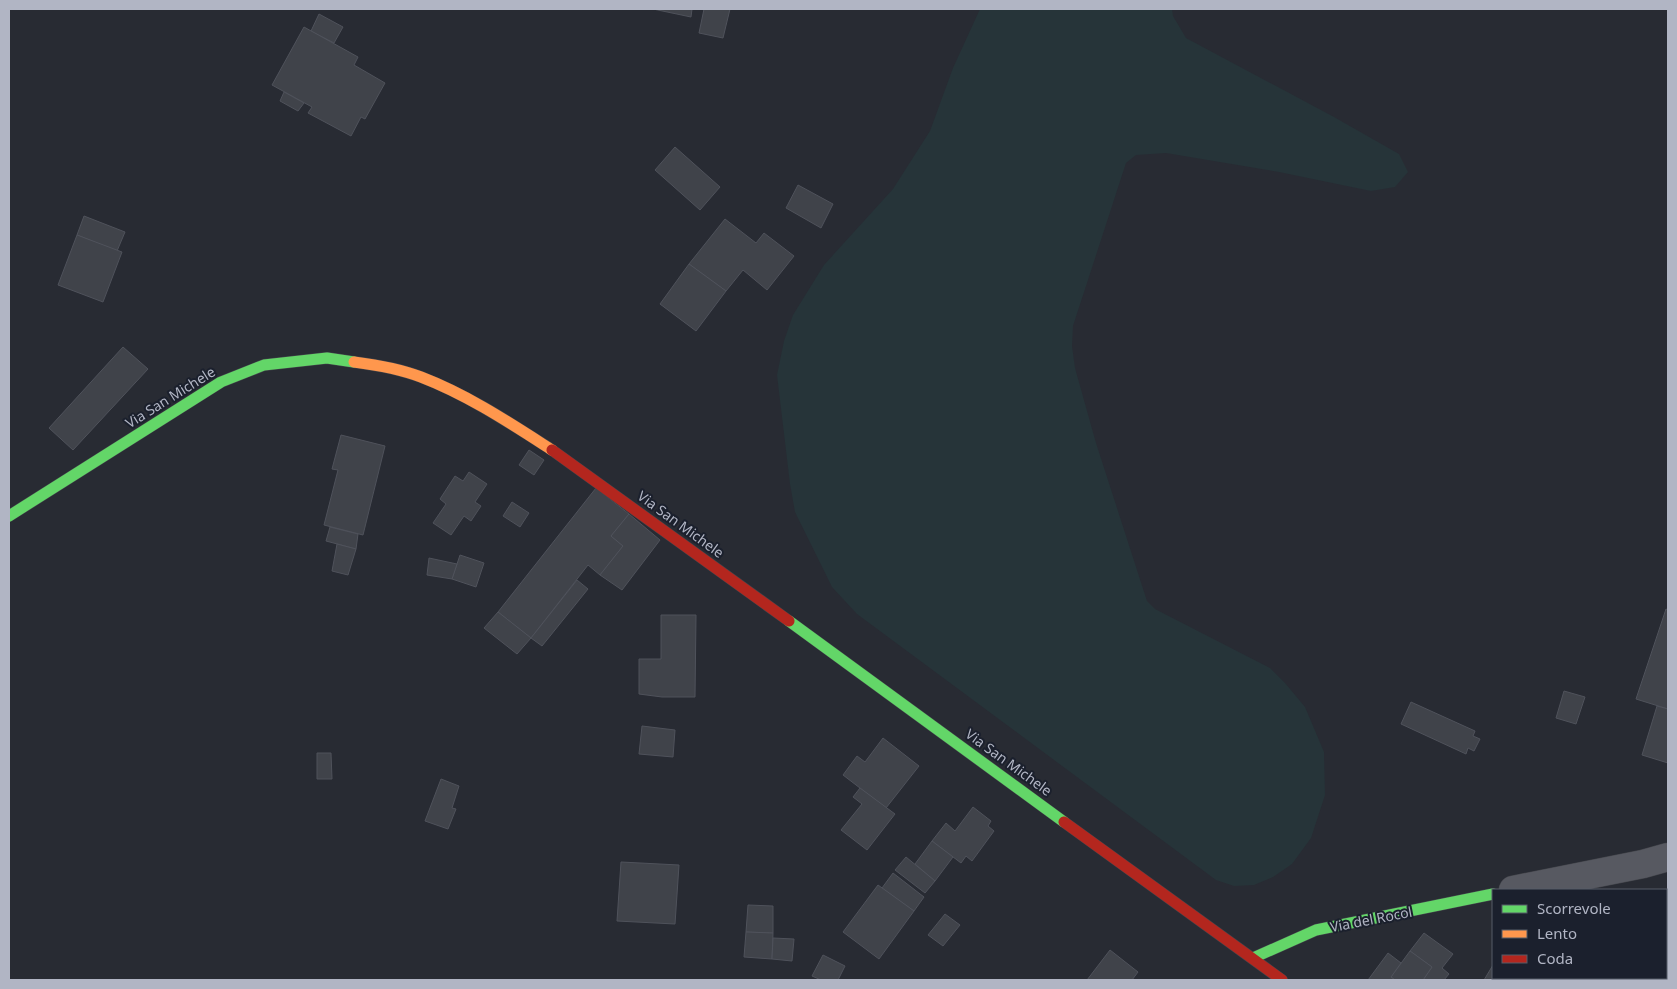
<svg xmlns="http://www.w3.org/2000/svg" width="1677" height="989" font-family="'Noto Sans',sans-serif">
	<rect width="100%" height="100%" fill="#282b33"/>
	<path fill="#263439" d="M980 9H1172L1173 16 1186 38 1334 117 1399 154 1408 172 1395 187 1371 191 1279 172 1166 153 1136 155 1126 163 1073 326 1072 346 1075 368 1096 443 1147 601 1155 609 1270 668 1285 683 1305 707 1324 752 1325 795 1311 838 1292 864 1273 877 1254 885 1234 886 1216 880 857 614 832 587 795 512 790 484 777 375 784 341 793 315 824 265 893 189 930 131 953 68Z"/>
	<g fill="#40434a" stroke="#4f525b">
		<path d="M653 9H692L691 17Z"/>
		<path d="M704 9H730L723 38 699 33Z"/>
		<path d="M319 14 343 27 334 43 311 31Z"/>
		<path d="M304 27 358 57 354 65 385 83 365 119 361 117 351 136 308 113 312 107 272 85Z"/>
		<path d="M284 92 304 103 298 111 280 101Z"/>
		<path d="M675 147 720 187 700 210 655 170Z"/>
		<path d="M798 185 833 204 821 228 786 208Z"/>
		<path d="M84 216 125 232 117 251 77 235Z"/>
		<path d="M725 219 756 243 764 233 794 256 767 290 743 270 726 291 689 264Z"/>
		<path d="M77 235 122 252 103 302 58 285Z"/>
		<path d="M689 264 726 291 696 331 660 304Z"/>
		<path d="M123 347 148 369 73 450 49 428Z"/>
		<path d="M341 435 385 446 363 535 324 525 338 470 332 469Z"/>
		<path d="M529 450 544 460 534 475 519 465Z"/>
		<path d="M469 472 487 484 475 502 481 506 471 521 464 516 451 535 433 523 446 504 440 499 455 476 463 481Z"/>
		<path d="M596 488 629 514 611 536 623 546 600 575 588 565 531 638 498 612Z"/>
		<path d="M512 502 529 513 520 527 503 516Z"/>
		<path d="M629 514 660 540 622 590 600 575 623 546 611 536Z"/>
		<path d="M330 527 358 534 356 549 326 541Z"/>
		<path d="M337 544 356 549 348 575 332 571Z"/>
		<path d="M460 555 484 563 476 587 452 579Z"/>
		<path d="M429 558 457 564 452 579 427 575Z"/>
		<path d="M577 580 588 589 542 646 531 638Z"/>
		<path d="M1666 609 1668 610V709L1636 699Z"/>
		<path d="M498 612 531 638 517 654 484 628Z"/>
		<path d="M661 615H696L695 697H662L639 694V659H661Z"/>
		<path d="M1564 691 1585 697 1576 724 1556 718Z"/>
		<path d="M1411 702 1475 731 1473 736 1480 739 1474 751 1468 748 1466 754 1401 724Z"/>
		<path d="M1657 706 1668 709V763L1642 755Z"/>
		<path d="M642 726 675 730 673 757 639 754Z"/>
		<path d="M883 738 919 766 886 808 843 775 857 756 865 762Z"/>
		<path d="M317 753H331L332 779H317Z"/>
		<path d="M441 779 459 786 452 808 456 809 448 829 425 821Z"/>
		<path d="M860 788 895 814 867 850 841 830 862 804 853 797Z"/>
		<path d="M973 807 991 821 988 826 994 831 972 861 966 856 961 863 932 841 946 823 955 831Z"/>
		<path d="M932 841 953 857 935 881 915 864Z"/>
		<path d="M906 857 935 881 925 893 895 870Z"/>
		<path d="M621 862 679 865 675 924 617 921Z"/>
		<path d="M893 873 924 897 914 911 882 888Z"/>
		<path d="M878 885 914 911 879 959 843 932Z"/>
		<path d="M748 905 773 906V933L746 932Z"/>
		<path d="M945 914 960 925 943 946 928 935Z"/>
		<path d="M746 932 773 933 772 959 744 957Z"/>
		<path d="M1424 933 1453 954 1442 968 1449 974 1444 980H1423L1432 967 1410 951Z"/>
		<path d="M773 938 794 939 792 961 772 959Z"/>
		<path d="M1110 950 1138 972 1132 980H1087Z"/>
		<path d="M1410 951 1432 967 1423 980H1395L1391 977Z"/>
		<path d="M1388 953 1401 963 1391 977 1395 980H1368Z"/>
		<path d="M823 955 845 966 838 980H821L812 976Z"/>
		<path d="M1493 965V978H1561L1560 980H1484Z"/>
	</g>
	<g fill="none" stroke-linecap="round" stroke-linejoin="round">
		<defs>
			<path id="street" d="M1513 890 1643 864 1668 857"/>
			<g id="fast">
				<path d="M9 516 221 382 264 365 327 358 354 362"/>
				<path d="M789 621 1064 822"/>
				<path d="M1253 958 1316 930 1493 894"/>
			</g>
			<path id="slow" d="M354 362C377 365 400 369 421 377 468 395 510 423 552 450"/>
			<g id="jam">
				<path d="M552 450 789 621"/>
				<path d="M1064 822 1282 980"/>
			</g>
		</defs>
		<use href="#street" stroke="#44464c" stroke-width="29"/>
		<use href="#fast" stroke="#44464c" stroke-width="12"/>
		<use href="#slow" stroke="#44464c" stroke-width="12"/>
		<use href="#jam" stroke="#44464c" stroke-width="12"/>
		<use href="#street" stroke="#575961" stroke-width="28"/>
		<use href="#fast" stroke="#63d668" stroke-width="11"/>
		<use href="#slow" stroke="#ff974d" stroke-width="11"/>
		<use href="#jam" stroke="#b3261e" stroke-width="11"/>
	</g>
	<g text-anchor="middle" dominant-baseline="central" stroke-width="4" stroke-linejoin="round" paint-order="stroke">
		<g font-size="14" fill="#b1b5c4" stroke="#1b202d">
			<text transform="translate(170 397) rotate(-32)">Via San Michele</text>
			<text transform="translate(681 524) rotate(36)">Via San Michele</text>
			<text transform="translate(1009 762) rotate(36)">Via San Michele</text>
			<text transform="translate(1371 919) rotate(-11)">Via del Rocol</text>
		</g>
	</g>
	<rect width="1677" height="989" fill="none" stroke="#b1b5c4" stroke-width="20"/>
	<rect x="1492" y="889" width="175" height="90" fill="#1b202d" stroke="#575c69"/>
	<rect x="1502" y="905" width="25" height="8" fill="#63d668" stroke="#575c69"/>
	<text x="1537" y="914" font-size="15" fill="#b1b5c4">Scorrevole</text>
	<rect x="1502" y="930" width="25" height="8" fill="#ff974d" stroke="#575c69"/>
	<text x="1537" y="939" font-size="15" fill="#b1b5c4">Lento</text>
	<rect x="1502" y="955" width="25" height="8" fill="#b3261e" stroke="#575c69"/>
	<text x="1537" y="964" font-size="15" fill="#b1b5c4">Coda</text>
</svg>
